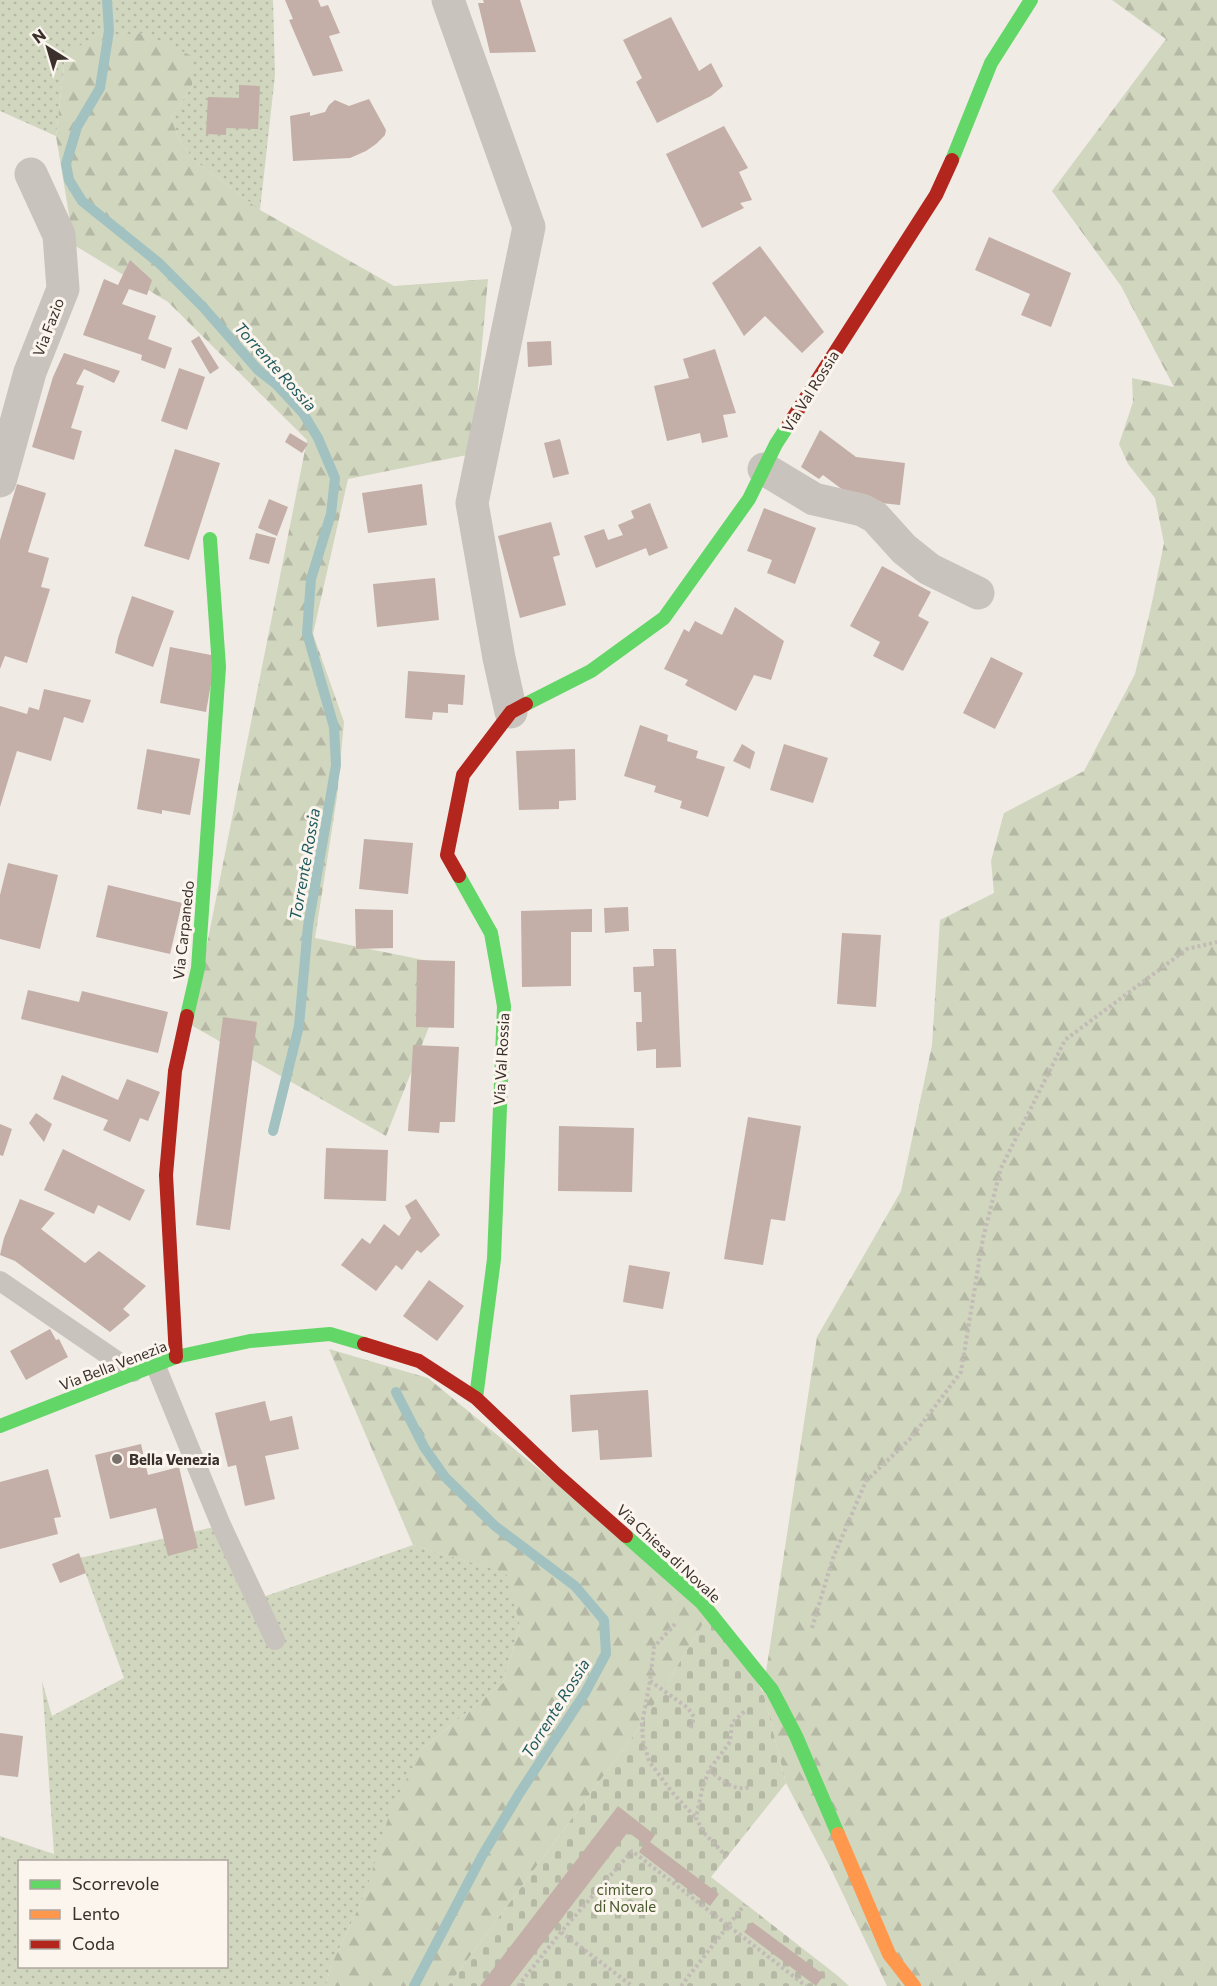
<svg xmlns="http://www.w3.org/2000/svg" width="1217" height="1986" font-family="Commissioner,sans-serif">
	<defs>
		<pattern id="grass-dots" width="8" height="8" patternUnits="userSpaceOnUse" patternTransform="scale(1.5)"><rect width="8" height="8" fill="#d1d6bf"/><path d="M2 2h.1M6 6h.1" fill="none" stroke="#b4b8a4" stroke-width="1.8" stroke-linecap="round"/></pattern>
		<pattern id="forest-firs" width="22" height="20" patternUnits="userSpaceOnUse" patternTransform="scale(1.5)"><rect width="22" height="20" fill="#d1d6bf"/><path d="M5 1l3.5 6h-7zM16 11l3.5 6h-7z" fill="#b4b8a4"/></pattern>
		<pattern id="cemetery-stones" width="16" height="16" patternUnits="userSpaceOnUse" patternTransform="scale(1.5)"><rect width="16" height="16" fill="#d1d6bf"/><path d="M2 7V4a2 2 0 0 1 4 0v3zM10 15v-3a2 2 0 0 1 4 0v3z" fill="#b4b8a4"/></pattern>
	</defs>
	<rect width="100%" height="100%" fill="#f0ebe5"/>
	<g fill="url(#grass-dots)" fill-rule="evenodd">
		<path d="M0 0H273L275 75 260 210 194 160 180 141 171 118 192 86 65 56 56 136 0 111Z"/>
		<path d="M231 1523 263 1597 413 1545 507 1573 520 1625 503 1683 422 1749 365 1894 330 1968 326 1986H0V1836L54 1854 42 1681 52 1716 124 1678 80 1558ZM20 1862H226V1966H20Z"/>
	</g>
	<g fill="url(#forest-firs)">
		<path d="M1112 0H1217V1986H887L830 1867 786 1783 763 1692 817 1337 901 1191 932 1045 940 920 994 893 991 861 1004 813 1084 771 1135 674 1151 607 1164 543 1155 498 1128 464 1119 444 1133 402 1132 378 1174 387 1121 286 1052 191 1166 39Z"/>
		<path d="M143 33 192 56V86L171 118 180 141 194 160 260 210 394 286 488 279 472 454 348 479 313 634 344 722 337 797 315 938 453 966 386 1136 191 1025 307 440 168 302 74 245 56 136 65 56 90 39Z"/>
		<path d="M329 1349 428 1378 711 1611 642 1724 448 1986H326L330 1968 365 1894 391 1809 422 1749 503 1683 520 1625 506 1573 413 1545Z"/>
	</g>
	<path fill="url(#cemetery-stones)" d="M711 1611 763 1692 786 1783 711 1877 838 1976 849 1986H448L642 1724Z"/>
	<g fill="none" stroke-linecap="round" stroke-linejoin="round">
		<g stroke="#a1c2c1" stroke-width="10">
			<path d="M107 0 109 31 100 88 77 127 66 164 69 180 82 201 159 263 203 307 258 370 276 384 303 413 318 438 335 478 331 514 311 579 307 633 334 727 336 765 308 926 299 1026 273 1131"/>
			<path d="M396 1392 424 1447 445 1477 495 1526 575 1586 604 1620 606 1654 585 1693 519 1794 482 1856 414 1986"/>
		</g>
	</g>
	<g fill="#c3afa7">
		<path d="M285 0H318L321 7 328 5 340 33 329 36 343 71 313 76 289 20 293 19Z"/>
		<path d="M483 0H520L536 52 490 53 478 3H484Z"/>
		<path d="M671 17 699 71 711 63 723 86 711 96 657 123 636 82 642 78 623 40Z"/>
		<path d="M239 85 260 86 258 129 226 128V135L206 134 208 97 239 98Z"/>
		<path d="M369 99 386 130 385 135 376 144 366 151 350 158 293 161 290 116 310 112V116L325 112 329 105 335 100 349 106Z"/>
		<path d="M724 126 748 168 739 172 752 200 740 203 744 208 702 228 666 154Z"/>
		<path d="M989 237 1071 273 1051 327 1021 315 1030 294 975 270Z"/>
		<path d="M760 246 824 332 802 353 765 316 744 336 712 283Z"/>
		<path d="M130 260 152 280 147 295 129 289 122 304 156 316 148 339 172 348 165 369 141 360 142 355 83 335 104 279 118 285Z"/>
		<path d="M199 336 219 368 210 374 191 341Z"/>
		<path d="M551 341 552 365 528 367 527 342Z"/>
		<path d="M715 349 736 413 723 415 728 437 702 443 700 433 667 441 654 386 689 378 683 359Z"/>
		<path d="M64 353 120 371 114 383 84 369 76 384 84 386 71 428 82 431 74 460 32 447 53 377Z"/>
		<path d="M179 368 205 377 187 430 161 421Z"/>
		<path d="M820 430 856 457 905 463 900 505 871 502 843 490 823 475 819 479 801 467Z"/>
		<path d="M290 433 308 444 302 453 285 442Z"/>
		<path d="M560 439 569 474 553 478 544 443Z"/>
		<path d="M175 449 220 463 189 560 144 546Z"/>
		<path d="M17 484 46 493 28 552 49 558 41 587 50 589 27 663 5 656 0 669V540Z"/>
		<path d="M422 484 427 525 368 533 362 493Z"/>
		<path d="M269 499 288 507 277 536 258 528Z"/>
		<path d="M650 503 668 548 649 556 646 548 596 568 584 536 604 529 608 540 623 535 618 525 634 518 631 511Z"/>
		<path d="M764 508 816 528 795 584 767 573 772 560 747 551Z"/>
		<path d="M551 522 560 555 553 557 566 605 520 618 498 536Z"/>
		<path d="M256 533 276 538 269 564 249 559Z"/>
		<path d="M882 566 931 592 918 616 929 622 903 671 873 656 880 642 850 626Z"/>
		<path d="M435 578 439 620 377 627 373 584Z"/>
		<path d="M132 596 174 611 153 667 115 653 118 638Z"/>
		<path d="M735 607 784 641 771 680 754 675 736 711 685 685 688 680 664 669 684 629 689 632 695 621 722 635Z"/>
		<path d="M170 647 216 656 206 712 160 703Z"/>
		<path d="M991 657 1023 673 995 729 963 713Z"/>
		<path d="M408 671 465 675 463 705 448 704V713L433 712 432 720 405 718Z"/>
		<path d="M44 689 91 700 83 723 64 717 51 761 17 751 0 807V706L27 714 29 707 39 710Z"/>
		<path d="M640 725 668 735 667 741 698 751 696 758 725 767 708 817 680 808 682 801 654 792 656 786 624 776Z"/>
		<path d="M742 744 755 752 750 769 733 761Z"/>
		<path d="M784 744 828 758 813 803 770 790Z"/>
		<path d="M147 749 200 759 190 815 162 810V814L137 809Z"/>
		<path d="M575 749 576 800 559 801V809L519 810 516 751Z"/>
		<path d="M364 839 413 843 408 894 359 889Z"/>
		<path d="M8 863 58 875 40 949 0 939V895Z"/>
		<path d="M108 885 182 903 170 954 96 937Z"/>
		<path d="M628 907 629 931 605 933 604 908Z"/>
		<path d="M355 909 393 910V948L356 949Z"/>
		<path d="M592 909V932H571V986L522 987 521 911Z"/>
		<path d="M842 933 881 935 876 1007 837 1004Z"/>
		<path d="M653 949H676L681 1067 656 1068V1049L637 1051 636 1022H642L641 992H634L633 967 654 966Z"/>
		<path d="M417 960 455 961 454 1028 416 1027Z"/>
		<path d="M28 990 79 1002 82 991 168 1012 158 1053 21 1019Z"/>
		<path d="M223 1017 257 1022 230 1230 196 1225Z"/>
		<path d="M413 1045 459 1047 455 1122H440L439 1133 408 1131Z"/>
		<path d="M62 1075 118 1100 127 1079 160 1092 148 1121 140 1118 130 1142 103 1130 108 1120 53 1099Z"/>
		<path d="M36 1113 52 1124 44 1142 29 1123Z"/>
		<path d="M748 1117 801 1126 785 1221 771 1219 763 1265 724 1259Z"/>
		<path d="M0 1124 12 1129 3 1156 0 1155Z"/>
		<path d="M559 1126 634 1128 632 1192 558 1191Z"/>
		<path d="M326 1148 388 1150 386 1201 324 1199Z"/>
		<path d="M63 1149 145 1190 130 1221 98 1205 94 1214 44 1190Z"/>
		<path d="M20 1199 55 1213 41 1229 85 1263 99 1251 146 1286 123 1309 130 1315 110 1332 15 1261 0 1255 4 1238Z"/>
		<path d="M416 1199 440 1235 421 1253 417 1250 402 1270 396 1265 376 1291 341 1265 362 1238 370 1244 384 1224 399 1236 411 1218 405 1206Z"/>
		<path d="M629 1265 670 1272 663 1309 623 1302Z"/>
		<path d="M429 1280 464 1306 437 1341 403 1316Z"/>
		<path d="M50 1329 56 1340 59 1339 68 1357 26 1380 10 1351Z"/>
		<path d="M648 1390 652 1457 600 1460 598 1430 572 1432 570 1395Z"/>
		<path d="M265 1401 270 1421 292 1416 299 1449 265 1456 275 1499 245 1506 236 1465 228 1467 215 1413Z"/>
		<path d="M141 1444 148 1475 179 1467 198 1548 168 1556 156 1508 110 1519 95 1455Z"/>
		<path d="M48 1469 61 1517 54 1518 58 1534 0 1549V1482Z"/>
		<path d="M79 1553 86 1573 60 1583 52 1564Z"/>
		<path d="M0 1733 23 1736 18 1777 0 1775Z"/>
		<path d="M618 1806 655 1835 650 1842 719 1894 710 1906 639 1852 644 1844 628 1832 510 1986H480Z"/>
		<path d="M752 1922 824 1975 816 1986 744 1932Z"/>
	</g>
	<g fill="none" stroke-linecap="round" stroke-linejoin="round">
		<g stroke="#c2bbb6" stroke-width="4" stroke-dasharray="3 3" stroke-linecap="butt">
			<path d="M675 1624 654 1647 650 1681 642 1724 643 1741 649 1761 671 1791 695 1817"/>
			<path d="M812 1628 833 1558 866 1481 911 1438 961 1372 983 1238 1001 1168 1065 1040 1187 949 1217 942"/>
			<path d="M650 1681 688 1708 694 1717 690 1731"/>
			<path d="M709 1770C722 1780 733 1792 750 1787"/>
			<path d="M727 1857 704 1833 696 1818 702 1790 709 1770 730 1742 732 1723 746 1710"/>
			<path d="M561 1932 632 1986"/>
			<path d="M518 1986 561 1932 632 1851 806 1986"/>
			<path d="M681 1986 745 1904"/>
		</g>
		<g stroke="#c9c3be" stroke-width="20">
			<path d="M0 1281 133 1372"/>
			<path d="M155 1364 221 1525 275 1640"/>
		</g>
		<g stroke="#c9c3be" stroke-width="33">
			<path d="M448 0 529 227 472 503 499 658 511 712"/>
			<path d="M764 469 814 499 862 510 875 517 904 549 929 569 978 593"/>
			<path d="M0 481 30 372 63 289 59 235 31 174"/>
		</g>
		<g stroke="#63d668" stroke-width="14">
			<path d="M952 160 991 63 1031 0"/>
			<path d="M526 704 591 671 664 618 749 499 776 444 789 424"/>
			<path d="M459 876 491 933 504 1006 494 1259 476 1398"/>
			<path d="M187 1016 198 968 219 667 210 539"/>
			<path d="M0 1426 176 1357 250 1341 330 1334 364 1344"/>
			<path d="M626 1536 702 1603 772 1690 796 1736 838 1834"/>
		</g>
		<path stroke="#ff974d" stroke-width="14" d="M838 1834 889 1954 914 1986"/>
		<g stroke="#b3261e" stroke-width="14">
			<path d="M789 424 936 195 952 160"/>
			<path d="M459 876 447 855 463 775 511 712 526 704"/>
			<path d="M364 1344 419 1361 476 1398 556 1474 626 1536"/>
			<path d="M176 1357 166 1175 175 1071 187 1016"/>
		</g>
	</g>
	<circle fill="#7a716c" stroke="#fbf5ee" stroke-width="2" cx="117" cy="1459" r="6"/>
	<g text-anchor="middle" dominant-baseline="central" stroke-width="6" stroke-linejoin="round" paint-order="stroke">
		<g font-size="15" fill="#3b302b" stroke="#fbf5ee">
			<text transform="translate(48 327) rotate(-69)">Via Fazio</text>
			<text transform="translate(810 391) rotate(-58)">Via Val Rossia</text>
			<text transform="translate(183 930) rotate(-84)">Via Carpanedo</text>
			<text transform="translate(501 1059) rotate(-87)">Via Val Rossia</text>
			<text transform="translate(113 1365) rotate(-21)">Via Bella Venezia</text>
			<text transform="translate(669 1553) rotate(43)">Via Chiesa di Novale</text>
		</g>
		<g font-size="15" font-weight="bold" fill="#3b302b" stroke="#fbf5ee" text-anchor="start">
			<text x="129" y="1459">Bella Venezia</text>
		</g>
		<g font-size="15" fill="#4a5a2e" stroke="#fbf5ee">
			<text x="625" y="1889">cimitero<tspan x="625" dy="17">di Novale</tspan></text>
		</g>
		<g font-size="16" font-style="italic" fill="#1f5a5e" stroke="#fbf5ee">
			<text transform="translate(276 366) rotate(48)">Torrente Rossia</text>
			<text transform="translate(304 864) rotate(-80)">Torrente Rossia</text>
			<text transform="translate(555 1708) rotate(-58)">Torrente Rossia</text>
		</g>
	</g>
	<rect x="18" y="1860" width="210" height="108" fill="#fbf5ee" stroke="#aea6a0" stroke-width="1.5"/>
	<rect x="30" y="1880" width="30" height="9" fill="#63d668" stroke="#aea6a0" stroke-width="1.5"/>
	<text x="72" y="1890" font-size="18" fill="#3b302b">Scorrevole</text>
	<rect x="30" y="1910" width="30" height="9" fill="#ff974d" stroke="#aea6a0" stroke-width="1.5"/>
	<text x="72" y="1920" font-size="18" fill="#3b302b">Lento</text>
	<rect x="30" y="1940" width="30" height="9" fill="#b3261e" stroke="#aea6a0" stroke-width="1.5"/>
	<text x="72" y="1950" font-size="18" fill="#3b302b">Coda</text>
	<g transform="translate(48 48) rotate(323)" stroke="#fbf5ee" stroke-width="4.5" paint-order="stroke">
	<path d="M0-4.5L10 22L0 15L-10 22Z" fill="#3b302b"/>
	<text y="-9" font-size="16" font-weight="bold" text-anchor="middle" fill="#3b302b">N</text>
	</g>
</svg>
